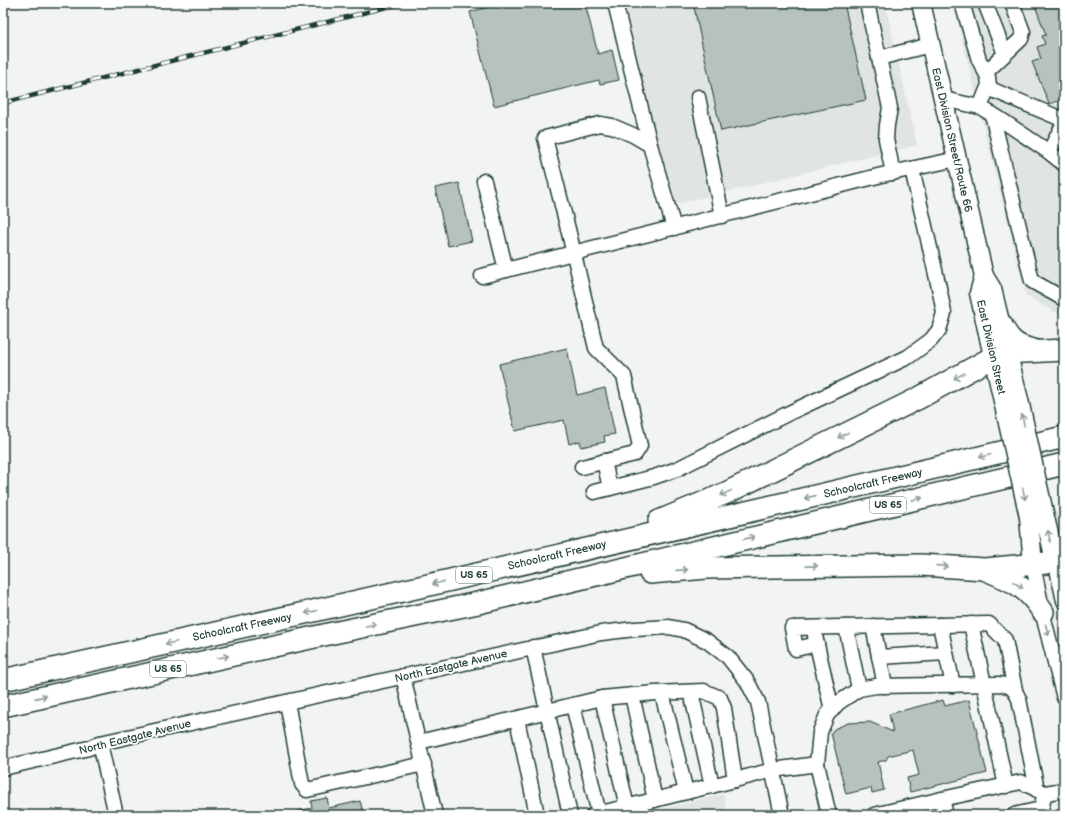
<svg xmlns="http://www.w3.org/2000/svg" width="1067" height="818" font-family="'Balsamiq Sans',sans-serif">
	<rect width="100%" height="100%" fill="#f2f3f3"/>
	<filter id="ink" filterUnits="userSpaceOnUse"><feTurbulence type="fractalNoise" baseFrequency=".025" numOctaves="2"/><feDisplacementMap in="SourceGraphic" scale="8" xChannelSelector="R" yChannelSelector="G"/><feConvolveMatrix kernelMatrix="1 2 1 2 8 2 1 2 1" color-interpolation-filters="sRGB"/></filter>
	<g filter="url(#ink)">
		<g fill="#e0e4e3">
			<path d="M621 3H885L917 145 673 205 660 151H657Z"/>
			<path d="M953 3H1064V317L1026 296Z"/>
			<path d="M723 794 728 815H637Z"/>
		</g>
		<g fill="#b7c1bd" stroke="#1f3d34">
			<path d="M504 3H585L598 54 612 50 619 80 600 84 599 80 494 106 470 12Z"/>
			<path d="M693 3H844L866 100 721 131Z"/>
			<path d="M1034 3H1064V99L1049 104 1032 62 1041 59 1037 47 1045 44 1042 36 1046 35Z"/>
			<path d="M459 183 472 241 448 246 435 188Z"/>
			<path d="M567 348 577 395 605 388 615 434 604 436 605 442 581 447 580 441 569 444 564 420 515 431 499 364Z"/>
			<path d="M943 700 945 706 969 700 987 773 910 792 907 778 919 775 913 750 888 756 886 760 878 762 884 790 872 793 871 788 846 794 831 733 834 729 848 723 870 722 893 732 889 714Z"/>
			<path d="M327 798 329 808 360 801 364 815H294V812L312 808 311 801Z"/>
		</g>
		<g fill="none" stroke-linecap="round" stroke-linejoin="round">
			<defs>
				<g id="minor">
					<path d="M615 3 650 145 674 228"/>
					<path d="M867 3 890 108 887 125 886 139 893 173"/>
					<path d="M962 3 979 60 988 77 989 85 980 107"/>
					<path d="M985 3 1005 54"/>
					<path d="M879 58 930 45"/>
					<path d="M986 72 1021 39 1023 32 1012 3"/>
					<path d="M988 88 1064 120"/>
					<path d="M698 97 722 216"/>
					<path d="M943 99 980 107 1000 119 1049 152 1064 164"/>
					<path d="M992 114 1032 281 1064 299"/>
					<path d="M1049 152 1064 123"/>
					<path d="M484 181 506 270"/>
					<path d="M482 276 882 175 957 159"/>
					<path d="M604 461 610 488"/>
					<path d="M582 467 635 454 640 446 624 376 596 348 569 233 545 138 600 124 612 126 633 135 650 145"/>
					<path d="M594 492 654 477 677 469 789 413 908 357 931 340 939 330 944 313 940 292 912 169"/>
					<path d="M1055 560 1064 601"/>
					<path d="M1033 565 1045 623 1064 698"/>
					<path d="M971 624 1006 786"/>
					<path d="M940 625 953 685"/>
					<path d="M873 626 885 686"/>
					<path d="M846 627 859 689"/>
					<path d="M815 636 832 710"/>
					<path d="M817 644 796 649 792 628 989 624 1005 640 1015 690"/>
					<path d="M533 647 570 815"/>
					<path d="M879 657 946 653"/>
					<path d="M403 676 435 815"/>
					<path d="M691 692 712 786"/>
					<path d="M662 693 686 792"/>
					<path d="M632 695 655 800"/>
					<path d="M602 698 627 807"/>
					<path d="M287 702 302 784 307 790 424 764"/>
					<path d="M573 705 599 814"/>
					<path d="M517 719 537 815"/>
					<path d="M419 742 602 698 655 693 704 691 720 698 724 708 735 780 773 770 817 764 829 815"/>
					<path d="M100 743 116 815"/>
					<path d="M817 764 820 732 827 715 838 703 859 689 876 686 997 684C1010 685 1013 686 1019 699L1037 790"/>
					<path d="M3 768 89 748 100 743 601 633 635 629 669 627 684 630 707 641 728 657 747 681 758 702 782 815"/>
					<path d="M593 815 735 780"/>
					<path d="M874 815 942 799"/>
					<path d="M946 815 942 799 1021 782 1045 793 1064 790"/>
					<path d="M1014 815 1041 809 1045 793"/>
				</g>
				<g id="major">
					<path d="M921 3 984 276 992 289 1019 400"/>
					<path d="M984 276 979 293 1003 401"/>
					<path d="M1044 513 1055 560"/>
					<path d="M1029 517 1033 565"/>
				</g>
				<g id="highway">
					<path d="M1001 324C1009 340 1016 347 1034 350"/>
					<path d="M659 521 724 494 919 398 993 357 1008 353 1064 350"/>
					<path d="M986 570C1013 581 1026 586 1043 612"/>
					<path d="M650 573 706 568 921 565 985 569 1046 563 1064 555"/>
					<path d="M3 680C357 602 711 522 1064 437"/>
					<path d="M3 706 333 633 478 603 1064 464"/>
				</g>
			</defs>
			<use href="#minor" stroke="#1f3d34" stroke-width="17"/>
			<use href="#major" stroke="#1f3d34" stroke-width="21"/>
			<use href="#highway" stroke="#1f3d34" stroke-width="24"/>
			<use href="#minor" stroke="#fff" stroke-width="14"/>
			<use href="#major" stroke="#fff" stroke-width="18"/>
			<use href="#highway" stroke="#fff" stroke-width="21"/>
			<defs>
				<path id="rail" d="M3 103 403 3"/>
			</defs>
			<use href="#rail" stroke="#1f3d34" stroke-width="4.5"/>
			<use href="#rail" stroke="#fff" stroke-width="3" stroke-dasharray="9" stroke-linecap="butt"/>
			<defs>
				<g id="major-bridge">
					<path d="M1019 400 1044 513"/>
					<path d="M1003 401 1029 517"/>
				</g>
			</defs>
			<use href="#major-bridge" stroke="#1f3d34" stroke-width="21" stroke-linecap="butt"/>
			<use href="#major-bridge" stroke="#fff" stroke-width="18"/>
		</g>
		<defs><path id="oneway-shaft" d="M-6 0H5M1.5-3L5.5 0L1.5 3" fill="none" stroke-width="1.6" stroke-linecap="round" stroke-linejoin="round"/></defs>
		<g stroke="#8f9e9a">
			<use href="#oneway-shaft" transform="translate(959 376) rotate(151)"/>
			<use href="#oneway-shaft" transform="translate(1023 420) rotate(-103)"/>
			<use href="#oneway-shaft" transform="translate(843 435) rotate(154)"/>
			<use href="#oneway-shaft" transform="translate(985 456) rotate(166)"/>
			<use href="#oneway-shaft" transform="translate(726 493) rotate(154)"/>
			<use href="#oneway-shaft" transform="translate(1024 494) rotate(78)"/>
			<use href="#oneway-shaft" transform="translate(810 497) rotate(167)"/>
			<use href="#oneway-shaft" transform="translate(917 499) rotate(-13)"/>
			<use href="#oneway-shaft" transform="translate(1049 536) rotate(-103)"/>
			<use href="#oneway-shaft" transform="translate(749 538) rotate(-13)"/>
			<use href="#oneway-shaft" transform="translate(812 566) rotate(-1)"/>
			<use href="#oneway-shaft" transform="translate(942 566) rotate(4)"/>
			<use href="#oneway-shaft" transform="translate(682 570) rotate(-4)"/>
			<use href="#oneway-shaft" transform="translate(438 583) rotate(168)"/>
			<use href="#oneway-shaft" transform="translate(1018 585) rotate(33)"/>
			<use href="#oneway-shaft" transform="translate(311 612) rotate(167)"/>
			<use href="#oneway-shaft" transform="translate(371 625) rotate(-12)"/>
			<use href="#oneway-shaft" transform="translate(1047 630) rotate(75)"/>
			<use href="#oneway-shaft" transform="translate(171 643) rotate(168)"/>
			<use href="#oneway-shaft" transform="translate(223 657) rotate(-12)"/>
			<use href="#oneway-shaft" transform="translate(41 697) rotate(-13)"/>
		</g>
	</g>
	<g text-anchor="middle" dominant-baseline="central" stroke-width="3.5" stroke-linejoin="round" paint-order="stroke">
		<g fill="#fff" stroke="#627771" stroke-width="1">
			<rect x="870" y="497" width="36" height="16" rx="3"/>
			<rect x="456" y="567" width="36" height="16" rx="3"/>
			<rect x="150" y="661" width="36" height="16" rx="3"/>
		</g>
		<g font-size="10" font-weight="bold" fill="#1f3d34">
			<text x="888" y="505">US 65</text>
			<text x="474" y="575">US 65</text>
			<text x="168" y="669">US 65</text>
		</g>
		<g font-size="11" fill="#1f3d34" stroke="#fff">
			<text transform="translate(952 140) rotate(77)">East Division Street/Route 66</text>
			<text transform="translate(991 347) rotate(77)">East Division Street</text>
			<text transform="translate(873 483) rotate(-13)">Schoolcraft Freeway</text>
			<text transform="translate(557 555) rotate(-13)">Schoolcraft Freeway</text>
			<text transform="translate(242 627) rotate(-12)">Schoolcraft Freeway</text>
			<text transform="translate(451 666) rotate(-13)">North Eastgate Avenue</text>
			<text transform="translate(135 737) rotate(-14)">North Eastgate Avenue</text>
		</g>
	</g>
	<rect width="1067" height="818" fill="none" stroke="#fff" stroke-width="16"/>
	<rect x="8" y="8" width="1051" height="802" fill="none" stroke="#1f3d34" stroke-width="1.5" filter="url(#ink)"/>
</svg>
